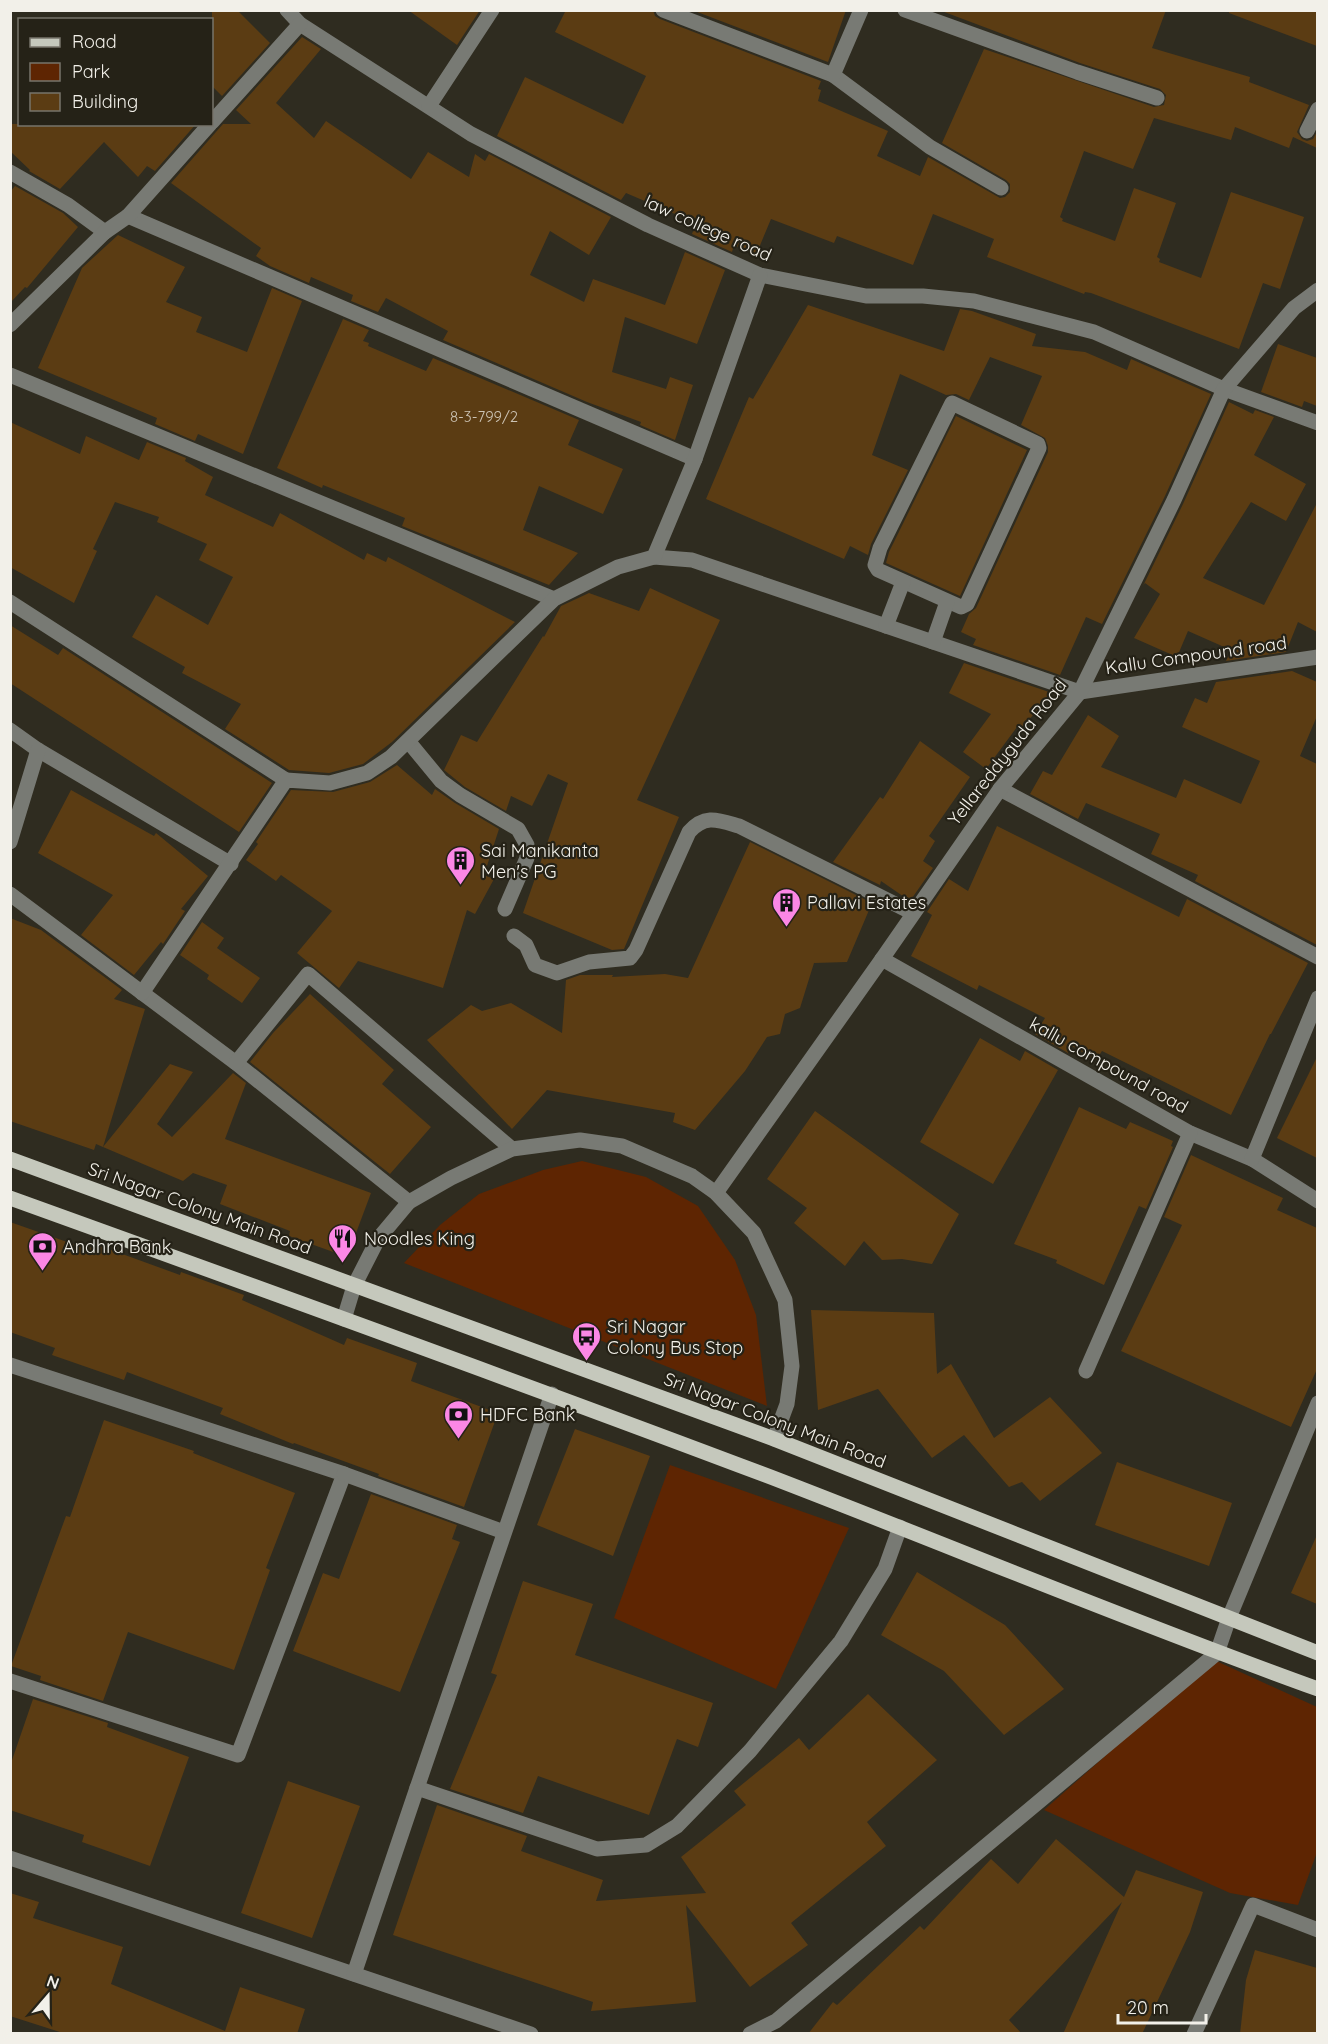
<svg xmlns="http://www.w3.org/2000/svg" width="1328" height="2044" font-family="Quicksand,sans-serif">
	<rect width="100%" height="100%" fill="#2f2c20"/>
	<g fill="#5e2502">
		<path d="M582 1161 646 1177 698 1206 735 1260 756 1315 767 1406 404 1263 440 1225 479 1194 543 1170Z"/>
		<path d="M670 1465 849 1528 776 1689 614 1618Z"/>
		<path d="M1214 1660 1317 1707V1852L1298 1905 1230 1893 1044 1810Z"/>
	</g>
	<g fill="#5b3c13">
		<path d="M212 10H237L270 43 222 96 212 86Z"/>
		<path d="M408 10H480L457 45Z"/>
		<path d="M566 10H653L655 16 660 19 821 81 818 89 821 90 818 101 888 131 877 156 920 176 928 157 1000 198 1005 197 1010 192V184L1006 180 942 143 984 49 1154 107 1164 105 1166 95 1160 89 1080 63 939 10H1166L1152 48 1250 77 1249 82 1309 105 1297 132 1302 139 1307 141 1313 139 1317 132V148L1293 137 1289 148 1235 127 1231 140 1154 118 1133 169 1084 151 1060 217 1063 219 1062 221 1115 241 1134 188 1176 203 1157 257 1160 259 1159 262 1201 278 1231 192 1304 217 1280 289 1263 283 1239 349 1091 293 1085 292 1084 294 987 257 994 239 933 214 913 265 837 236 834 243 771 219 756 255 734 245 732 252 692 234 696 223 626 193 621 200 497 136 525 77 623 124 646 76 555 32Z"/>
		<path d="M692 10H846L828 62Z"/>
		<path d="M1229 10H1317V46L1229 13Z"/>
		<path d="M302 37 321 49 276 103 314 138 326 121 411 179 428 152 469 177 475 154 485 161 489 154 611 217 589 255 550 231 530 275 584 302 593 279 665 305 685 252 725 270 697 344 625 317 612 372 666 389 670 377 693 385 675 440 640 425 641 422 587 402 443 340 448 331 386 298 378 312 351 301 353 295 311 277 309 283 270 266 256 256 261 248 171 183 223 124H251L236 110Z"/>
		<path d="M10 124H196L155 171 147 166 138 177 104 142 60 189 29 171 30 170 10 151Z"/>
		<path d="M15 186 63 213 78 227 27 288 25 287 10 303V192Z"/>
		<path d="M118 235 185 267 166 302 202 317 196 332 247 352 272 288 302 301 243 454 198 434 195 441 155 424 157 418 38 368 82 268Z"/>
		<path d="M808 305 944 351 960 309 972 311 1036 334 1032 346 1085 352 1127 370 1131 359 1211 394 1165 496 1102 624 1086 617 1060 675 973 645 976 639 961 632 969 614 976 608 1048 452V446L1045 438 1021 425 1042 376 990 357 969 400 956 394 946 395 900 374 872 455 908 470 871 544 868 555 850 546 844 559 706 499 749 397 753 399Z"/>
		<path d="M343 319 369 330 363 341 369 343 368 346 426 371 433 358 579 420 568 445 623 469 603 514 539 486 523 530 578 553 549 585 402 526 405 518 323 485 322 488 277 468Z"/>
		<path d="M1278 344 1317 358V406L1304 401 1302 407 1261 392Z"/>
		<path d="M1229 402 1253 414 1255 410 1274 417 1254 455 1306 484 1286 521 1251 502 1203 578 1264 605 1317 503V632L1298 622 1286 652 1226 661 1231 650 1188 631 1177 657 1134 638 1160 594 1145 583 1143 586 1183 504Z"/>
		<path d="M956 416 1027 450 960 596 886 563 889 552Z"/>
		<path d="M10 422 80 454 86 436 139 460 147 442 186 458 185 461 213 477 205 495 273 527 280 513 364 560 367 553 386 562 388 557 515 622 392 742 363 764 329 773 289 770 225 729 241 704 182 673 185 667 132 637 156 595 208 625 233 577 199 560 207 544 157 522 159 517 115 502 93 549 97 551 74 603 10 567Z"/>
		<path d="M650 588 720 620 637 800 679 817 624 949 612 950 523 913 568 783 548 774 532 806 511 796 506 811 465 787 444 770 461 735 477 742 543 636 544 637 561 606 589 593 639 611Z"/>
		<path d="M10 625 58 655 63 648 272 783 239 832 10 683Z"/>
		<path d="M964 663 1052 693 1021 729 1017 727 986 769 963 752 991 714 949 693Z"/>
		<path d="M1292 671 1317 682V716L1300 756 1317 764V945L1195 881 1198 875 1151 854 1160 834 1086 803 1078 819 1030 794 1043 771 1052 775 1088 715 1119 736 1101 767 1176 798 1184 779 1241 804 1260 761 1182 727 1195 698 1207 703 1216 682Z"/>
		<path d="M920 741 970 777 929 836 935 841 923 861 933 868 910 901 881 881 880 885 833 862 880 797 883 799Z"/>
		<path d="M397 765 432 795 435 789 455 803 499 829 484 875 494 879 475 914 467 910 443 988 358 961 339 988 297 953 332 911 281 875 276 881 246 860 258 844 256 842 291 790 333 792 370 782Z"/>
		<path d="M71 790 154 836 156 833 208 876 181 909 185 911 163 944 161 942 134 975 81 935 113 895 38 853Z"/>
		<path d="M997 826 1179 917 1187 899 1308 963 1271 1034H1270L1231 1115 1102 1051 1096 1060 1072 1046 1068 1053 1035 1034 1045 1018 979 985 977 990 911 956 932 915 927 912 949 879 968 891Z"/>
		<path d="M750 842 872 903 847 962 814 963 800 1008 785 1014 780 1034 767 1037 745 1071 695 1130 673 1122 675 1113 547 1090 512 1129 427 1040 471 1005 482 1011 511 1003 562 1033 566 980 580 975H613L612 977 665 974 688 978Z"/>
		<path d="M10 918 41 930 122 990 114 999 145 1009 103 1147 96 1144 94 1150 10 1121Z"/>
		<path d="M202 922 224 938 217 948 260 978 242 1003 207 979 209 975 180 955Z"/>
		<path d="M310 994 394 1070 382 1084 431 1127 390 1174 250 1062 273 1033Z"/>
		<path d="M980 1038 1020 1061 1025 1051 1058 1070 993 1184 920 1142Z"/>
		<path d="M1317 1057V1158L1277 1138Z"/>
		<path d="M170 1064 193 1072 157 1124 172 1137 233 1073 246 1083 225 1139 371 1193 347 1257 289 1236 290 1231 220 1204 227 1185 193 1173 183 1181 103 1147Z"/>
		<path d="M1079 1107 1126 1129 1130 1122 1173 1141 1171 1146 1173 1147 1146 1209 1139 1206 1104 1285 1056 1263 1057 1260 1014 1244Z"/>
		<path d="M815 1111 959 1214 932 1264 902 1259 882 1260 864 1241 845 1266 794 1223 807 1208 767 1179Z"/>
		<path d="M1191 1155 1283 1198 1277 1210 1317 1228V1369L1291 1427 1121 1351 1182 1225 1164 1217Z"/>
		<path d="M10 1222 90 1250 92 1243 180 1275 181 1272 244 1295 242 1300 344 1345 347 1338 417 1363 411 1381 498 1413 464 1507 378 1476 379 1474 294 1443 293 1444 220 1414 223 1408 127 1372 124 1380 52 1355 55 1348 10 1332Z"/>
		<path d="M811 1310 934 1313 937 1374 951 1364 994 1438 1050 1397 1102 1453 1040 1501 1022 1482 1009 1487 964 1435 932 1458 878 1389 818 1410Z"/>
		<path d="M104 1420 194 1451 193 1453 295 1493 266 1568 270 1570 234 1670 128 1632 103 1701 40 1680 41 1676 11 1666 66 1516 70 1517Z"/>
		<path d="M575 1429 650 1456 613 1556 537 1525Z"/>
		<path d="M1117 1462 1232 1503 1209 1566 1095 1525Z"/>
		<path d="M371 1494 457 1525 452 1539 460 1542 400 1692 293 1651 323 1573 339 1579Z"/>
		<path d="M1317 1535V1604L1291 1593Z"/>
		<path d="M917 1572 1005 1625 1064 1689 1004 1735 944 1671 881 1635Z"/>
		<path d="M523 1581 593 1604 575 1655 713 1703 698 1747 677 1739 649 1815 538 1776 523 1813 450 1789 497 1675 491 1673Z"/>
		<path d="M868 1694 937 1760 867 1822 886 1846 791 1923 808 1945 750 1987 686 1905 696 2002 591 2011 593 2002 393 1935 437 1805 527 1836 521 1851 603 1880 596 1901 706 1893 681 1857 746 1805 734 1791 799 1738 809 1750Z"/>
		<path d="M33 1699 108 1723 107 1727 189 1757 150 1866 82 1842 84 1835 10 1810V1766Z"/>
		<path d="M288 1781 360 1806 312 1938 241 1913Z"/>
		<path d="M1056 1839 1124 1897 1136 1870 1203 1892 1190 1932 1142 2034H1063L1122 1902 1009 2020 1022 2034H808L833 2002 837 2005 920 1926 924 1930 991 1859 1018 1884Z"/>
		<path d="M10 1893 39 1902 33 1918 123 1947 111 1984 225 2031 240 1987 305 2009 297 2034H66L10 2016Z"/>
		<path d="M1255 1950 1317 1968V2034H1240L1246 1980Z"/>
	</g>
	<g fill="none" stroke-linecap="round" stroke-linejoin="round">
		<g stroke="#787a74" stroke-width="15">
			<path d="M287 10 300 24 471 134 648 225 760 275 866 296H923L974 301 1094 332 1224 389 1318 423"/>
			<path d="M663 10 833 75 930 147 1001 188"/>
			<path d="M905 10 1077 72 1157 98"/>
			<path d="M833 75 861 10"/>
			<path d="M429 106 492 10"/>
			<path d="M212 122 300 24"/>
			<path d="M1307 131 1318 109"/>
			<path d="M10 172 68 205 105 232"/>
			<path d="M128 216 695 459"/>
			<path d="M10 325 105 232 128 216 210 124"/>
			<path d="M10 375 554 599"/>
			<path d="M952 403 1034 442 1038 444 1039 448 967 604 961 607 878 570 875 565 880 548Z"/>
			<path d="M654 557 692 560 1080 692 1318 657"/>
			<path d="M10 602 286 780"/>
			<path d="M886 626 903 582"/>
			<path d="M933 642 947 602"/>
			<path d="M10 730 38 750 231 864"/>
			<path d="M408 741 441 781 460 795 518 829 527 845V858L505 909"/>
			<path d="M1000 789 1318 957"/>
			<path d="M10 842 38 750"/>
			<path d="M10 894 236 1063 409 1202"/>
			<path d="M514 936 526 945 535 965 557 973 589 962 630 958 636 950 689 832C705 814 718 820 739 826L913 913"/>
			<path d="M882 959 1190 1133 1252 1159 1318 1201"/>
			<path d="M142 993 286 780 330 783 367 773 391 757 554 599 618 567 654 557 695 459 760 275"/>
			<path d="M236 1063 308 974 512 1149"/>
			<path d="M1252 1159 1318 998"/>
			<path d="M716 1193 882 959 1000 789 1080 692 1174 500 1224 389 1294 308 1318 290"/>
			<path d="M344 1319 354 1286 378 1239 409 1202 451 1178 512 1149 580 1140 622 1146 692 1176 716 1193 754 1233 785 1300 792 1366 787 1404 774 1439"/>
			<path d="M10 1365 344 1474 238 1755 10 1681"/>
			<path d="M1086 1371 1190 1133"/>
			<path d="M344 1474 504 1532"/>
			<path d="M417 1788 552 1394"/>
			<path d="M10 1858 531 2034"/>
			<path d="M354 1974 417 1788 597 1849 646 1845 677 1826 750 1751 841 1641 885 1569 900 1527"/>
			<path d="M750 2034 776 2021 1217 1653 1229 1618 1318 1403"/>
			<path d="M1194 2034 1253 1905 1318 1930"/>
		</g>
		<g stroke="#c5c8bc" stroke-width="15">
			<path d="M10 1159 774 1439 1318 1653"/>
			<path d="M10 1198C268 1291 525 1384 781 1481 960 1550 1137 1624 1318 1689"/>
		</g>
	</g>
	<defs>
		<symbol id="building-pin" viewBox="-11 -11 22 30"><path d="M0 17L-7.5 6A9.5 9.5 0 1 1 7.5 6Z" fill="#fb87e5" stroke="#252217"/><path d="M-4-6H4V6H1V3H-1V6H-4ZM-2.5-4.3h1.7v1.8h-1.7ZM.8-4.3h1.7v1.8H.8ZM-2.5-1h1.7V.8h-1.7ZM.8-1h1.7V.8H.8Z" fill="#111"/></symbol>
		<symbol id="restaurant-pin" viewBox="-11 -11 22 30"><path d="M0 17L-7.5 6A9.5 9.5 0 1 1 7.5 6Z" fill="#fb87e5" stroke="#252217"/><path d="M-5-6h1v4h1v-4h1v4h1v-4h1v5L-1.5 .5V6h-2V.5L-5-1ZM5-6V6H3V1.5H1.5Q1.5-4 5-6Z" fill="#111"/></symbol>
		<symbol id="bank-pin" viewBox="-11 -11 22 30"><path d="M0 17L-7.5 6A9.5 9.5 0 1 1 7.5 6Z" fill="#fb87e5" stroke="#252217"/><path d="M-6-4H6V4H-6ZM0-2.3a2.3 2.3 0 1 0 0 4.6a2.3 2.3 0 1 0 0-4.6Z" fill="#111"/></symbol>
		<symbol id="bus-pin" viewBox="-11 -11 22 30"><path d="M0 17L-7.5 6A9.5 9.5 0 1 1 7.5 6Z" fill="#fb87e5" stroke="#252217"/><path d="M-5-6H5V4H4V6H2V4H-2V6H-4V4H-5ZM-3.5-4V0h7V-4ZM-3.5 1.2v1.5H-2V1.2ZM2 1.2v1.5H3.5V1.2Z" fill="#111"/></symbol>
	</defs>
	<g fill-rule="evenodd">
		<use href="#building-pin" x="444" y="844" width="33" height="45"/>
		<use href="#building-pin" x="770" y="886" width="33" height="45"/>
		<use href="#restaurant-pin" x="326" y="1222" width="33" height="45"/>
		<use href="#bank-pin" x="26" y="1230" width="33" height="45"/>
		<use href="#bus-pin" x="570" y="1320" width="33" height="45"/>
		<use href="#bank-pin" x="442" y="1398" width="33" height="45"/>
	</g>
	<g text-anchor="middle" dominant-baseline="central" stroke-width="4.5" stroke-linejoin="round" paint-order="stroke">
		<g font-size="15" fill="#ccc3b4">
			<text x="484" y="416">8-3-799/2</text>
		</g>
		<g font-size="18" fill="#f2f0e9" stroke="#252217">
			<text transform="translate(708 228) rotate(24)">law college road</text>
			<text transform="translate(1196 655) rotate(-8)">Kallu Compound road</text>
			<text transform="translate(1007 752) rotate(-52)">Yellareddyguda Road</text>
			<text transform="translate(1109 1065) rotate(29)">kallu compound road</text>
			<text transform="translate(200 1208) rotate(20)">Sri Nagar Colony Main Road</text>
			<text transform="translate(775 1420) rotate(21)">Sri Nagar Colony Main Road</text>
		</g>
		<g font-size="18" fill="#f2f0e9" stroke="#252217" text-anchor="start">
			<text x="481" y="850">Sai Manikanta<tspan x="481" dy="21">Men's PG</tspan></text>
			<text x="807" y="902">Pallavi Estates</text>
			<text x="364" y="1238">Noodles King</text>
			<text x="63" y="1246">Andhra Bank</text>
			<text x="607" y="1326">Sri Nagar<tspan x="607" dy="21">Colony Bus Stop</tspan></text>
			<text x="480" y="1414">HDFC Bank</text>
		</g>
	</g>
	<rect width="1328" height="2044" fill="none" stroke="#f2f0e9" stroke-width="24"/>
	<rect x="18" y="18" width="195" height="108" fill="#252217" stroke="#77746b" stroke-width="1.5"/>
	<rect x="30" y="38" width="30" height="9" fill="#c5c8bc" stroke="#77746b" stroke-width="1.5"/>
	<text x="72" y="48" font-size="18" fill="#f2f0e9">Road</text>
	<rect x="30" y="63" width="30" height="18" fill="#5e2502" stroke="#77746b" stroke-width="1.5"/>
	<text x="72" y="78" font-size="18" fill="#f2f0e9">Park</text>
	<rect x="30" y="93" width="30" height="18" fill="#5b3c13" stroke="#77746b" stroke-width="1.5"/>
	<text x="72" y="108" font-size="18" fill="#f2f0e9">Building</text>
	<g transform="translate(48 1996) rotate(20)" stroke="#252217" stroke-width="4.5" paint-order="stroke">
	<path d="M0-4.5L10 22L0 15L-10 22Z" fill="#f2f0e9"/>
	<text y="-9" font-size="16" font-weight="bold" text-anchor="middle" fill="#f2f0e9">N</text>
	</g>
	<path d="M1118 2014v9h88v-9" fill="none" stroke="#f2f0e9" stroke-width="3"/>
	<text x="1127" y="2014" font-size="18" fill="#f2f0e9" stroke="#252217" stroke-width="4.5" paint-order="stroke">20 m</text>
</svg>
